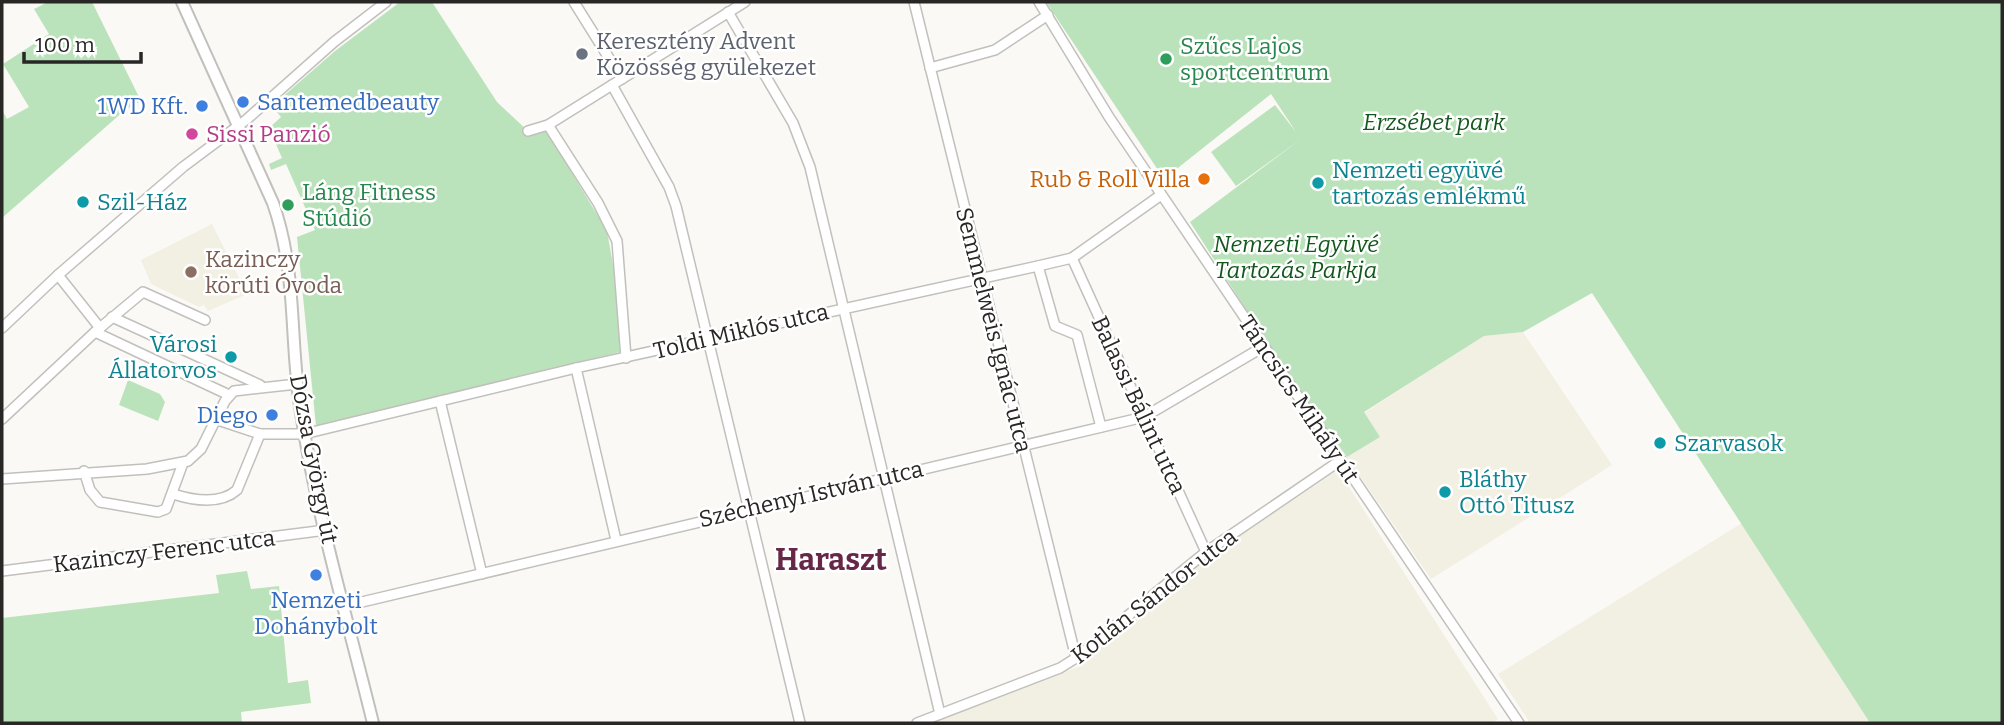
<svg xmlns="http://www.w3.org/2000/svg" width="2004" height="725" font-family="Bitter,serif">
	<rect width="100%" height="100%" fill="#fbf9f5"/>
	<g fill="#f2efe3">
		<path d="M212 224 247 294 208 311 204 305 199 307 151 284 141 260Z"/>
		<path d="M1523 332 1612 465 1431 579 1347 457 1380 437 1364 413 1484 336Z"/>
		<path d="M1338 470 1498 719 1492 723H929L1078 667 1210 556Z"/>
		<path d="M1742 523 1870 723H1530L1498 674Z"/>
	</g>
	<g fill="#bbe3bb">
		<path d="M48 2H92L141 101 125 110 2 218V110L7 119 29 107 3 64 49 34 34 9Z"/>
		<path d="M400 2H432L497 102 530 133 546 130 607 231 615 276 620 352 316 426 297 237 315 230 286 164 271 170 269 164 282 158 269 128 281 117 272 106 335 51Z"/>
		<path d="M1046 2H2002V723H1870L1592 293 1523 332 1484 336 1364 412 1380 437 1347 457 1281 364 1190 222 1301 139 1236 186 1211 152 1275 105 1296 132 1271 94 1164 179Z"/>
		<path d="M128 380 160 394 165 402 158 421 119 405Z"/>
		<path d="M247 571 251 589 279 586 288 683 308 680 311 703 241 712 242 723H2V618L219 593 216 575Z"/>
	</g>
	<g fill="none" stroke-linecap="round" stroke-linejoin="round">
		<defs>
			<g id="minor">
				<path d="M574 2 622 79"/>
				<path d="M914 2 1076 658"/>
				<path d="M1039 2 1109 117 1519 723"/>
				<path d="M728 12 793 123 810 167 940 714"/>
				<path d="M930 68 995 50 1048 15"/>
				<path d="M612 85 669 187 676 206 800 723"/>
				<path d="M548 125 598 203 617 241 626 358"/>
				<path d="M528 131 548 125 745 2"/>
				<path d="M1072 258 1206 552"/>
				<path d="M1038 266 1055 326 1077 335 1101 427"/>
				<path d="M58 275 100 328"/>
				<path d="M112 317 260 385"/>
				<path d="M2 328 58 275 183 167 246 120 334 42 386 2"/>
				<path d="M95 332 229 395"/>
				<path d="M576 368 616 540"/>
				<path d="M440 401 482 574"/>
				<path d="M2 419 95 332 143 292 205 320"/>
				<path d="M215 419 260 434H304L576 368 1038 266 1072 258 1161 195"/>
				<path d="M84 471 90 490 100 502 158 512 166 509 183 463"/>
				<path d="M2 479 147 469 188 461 201 449 225 401 234 391 297 384"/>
				<path d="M173 494C192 500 220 505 237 490L260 434"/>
				<path d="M2 571 326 530"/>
				<path d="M345 606 1144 417 1263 347"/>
				<path d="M917 723 1060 668 1076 658 1206 552 1341 460"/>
			</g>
			<path id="major" d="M182 2 273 203C298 275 289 340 301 413 317 517 348 621 373 723"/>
		</defs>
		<use href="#minor" stroke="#c1c0bc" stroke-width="12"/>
		<use href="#major" stroke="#c1c0bc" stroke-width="14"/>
		<use href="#minor" stroke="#fff" stroke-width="9"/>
		<use href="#major" stroke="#fff" stroke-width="10"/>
	</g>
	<circle fill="#6b7280" stroke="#fff" stroke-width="2.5" cx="582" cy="54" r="7"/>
	<g fill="#2e9e5b" stroke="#fff" stroke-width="2.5">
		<circle cx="1166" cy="59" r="7"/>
		<circle cx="288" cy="205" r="7"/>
	</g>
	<g fill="#3f7fe0" stroke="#fff" stroke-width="2.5">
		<circle cx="243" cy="102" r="7"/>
		<circle cx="202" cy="106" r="7"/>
		<circle cx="272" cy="415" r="7"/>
		<circle cx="316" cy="575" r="7"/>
	</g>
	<circle fill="#d1479c" stroke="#fff" stroke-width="2.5" cx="192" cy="134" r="7"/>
	<circle fill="#e8710a" stroke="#fff" stroke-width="2.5" cx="1204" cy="179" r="7"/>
	<g fill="#0f9aa8" stroke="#fff" stroke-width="2.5">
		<circle cx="1318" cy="183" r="7"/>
		<circle cx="83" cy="202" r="7"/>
		<circle cx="231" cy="357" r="7"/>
		<circle cx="1660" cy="443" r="7"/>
		<circle cx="1445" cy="492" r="7"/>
	</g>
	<circle fill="#8d6e63" stroke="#fff" stroke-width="2.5" cx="191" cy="272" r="7"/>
	<g text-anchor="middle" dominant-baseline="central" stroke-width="5" stroke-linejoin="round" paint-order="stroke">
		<g font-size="23" fill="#5b616d" stroke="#fff" text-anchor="start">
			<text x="596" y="41">Keresztény Advent<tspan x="596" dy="26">Közösség gyülekezet</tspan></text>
		</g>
		<g font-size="23" fill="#27864d" stroke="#fff" text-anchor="start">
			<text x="1180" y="46">Szűcs Lajos<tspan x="1180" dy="26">sportcentrum</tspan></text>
			<text x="302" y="192">Láng Fitness<tspan x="302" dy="26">Stúdió</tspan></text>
		</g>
		<g font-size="23" fill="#366cbe" stroke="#fff" text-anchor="end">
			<text x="257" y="102" text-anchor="start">Santemedbeauty</text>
			<text x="188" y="106">1WD Kft.</text>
			<text x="258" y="415">Diego</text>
			<text x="316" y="600" text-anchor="middle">Nemzeti<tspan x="316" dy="26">Dohánybolt</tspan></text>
		</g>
		<g font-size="23" font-style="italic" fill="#13571c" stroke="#fff">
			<text x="1434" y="122">Erzsébet park</text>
			<text x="1296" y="244">Nemzeti Együvé<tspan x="1296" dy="26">Tartozás Parkja</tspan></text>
		</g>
		<g font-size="23" fill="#b23c85" stroke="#fff" text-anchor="start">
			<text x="206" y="134">Sissi Panzió</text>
		</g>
		<g font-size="23" fill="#0d838f" stroke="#fff" text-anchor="start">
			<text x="1332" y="170">Nemzeti együvé<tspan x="1332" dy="26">tartozás emlékmű</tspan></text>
			<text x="97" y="202">Szil-Ház</text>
			<text x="217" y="344" text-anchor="end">Városi<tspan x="217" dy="26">Állatorvos</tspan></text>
			<text x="1674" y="443">Szarvasok</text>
			<text x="1459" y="479">Bláthy<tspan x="1459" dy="26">Ottó Titusz</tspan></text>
		</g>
		<g font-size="23" fill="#c56008" stroke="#fff" text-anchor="end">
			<text x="1190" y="179">Rub &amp; Roll Villa</text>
		</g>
		<g font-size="23" fill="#785e54" stroke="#fff" text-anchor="start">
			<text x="205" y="259">Kazinczy<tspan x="205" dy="26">körúti Óvoda</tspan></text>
		</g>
		<g font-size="23" fill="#282726" stroke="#fff">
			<text transform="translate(994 330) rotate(76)">Semmelweis Ignác utca</text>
			<text transform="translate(741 331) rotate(-13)">Toldi Miklós utca</text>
			<text transform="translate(1299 399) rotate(56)">Táncsics Mihály út</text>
			<text transform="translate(1139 405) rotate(65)">Balassi Bálint utca</text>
			<text transform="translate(314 459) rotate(79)">Dózsa György út</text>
			<text transform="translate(811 494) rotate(-13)">Széchenyi István utca</text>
			<text transform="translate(164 551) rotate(-7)">Kazinczy Ferenc utca</text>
			<text transform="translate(1154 596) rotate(-38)">Kotlán Sándor utca</text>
		</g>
		<g font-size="30" font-weight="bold" fill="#672746" stroke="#fff">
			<text x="831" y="560">Haraszt</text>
		</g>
	</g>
	<rect width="2004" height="725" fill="none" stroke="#282726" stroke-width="7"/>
	<path d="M24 52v10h117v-10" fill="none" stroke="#282726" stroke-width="3.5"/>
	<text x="35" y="52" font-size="21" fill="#282726" stroke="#ffffff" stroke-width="5" paint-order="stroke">100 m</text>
</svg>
